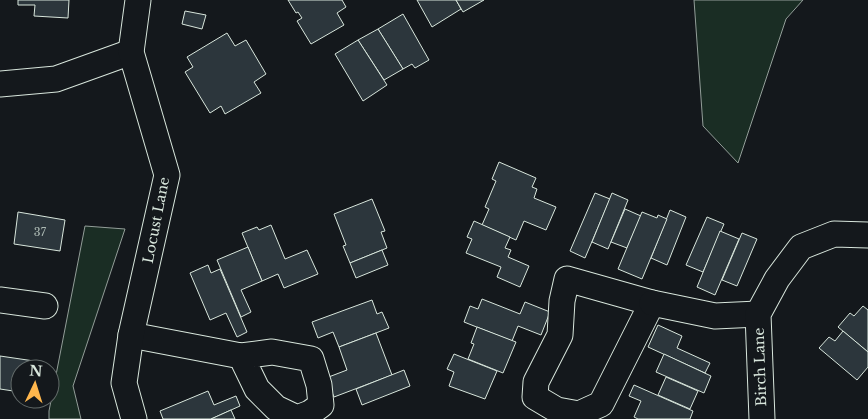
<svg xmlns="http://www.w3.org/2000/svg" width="868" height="419" font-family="'Libre Baskerville',serif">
	<rect width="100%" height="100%" fill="#14181c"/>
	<g fill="#1a2d24" stroke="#939e99">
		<path d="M694 0H803L786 19 738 163 703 126Z"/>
		<path d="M85 226 125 229 73 386 81 419H49V411Z"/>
	</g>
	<g fill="#2c363c" stroke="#d8e6dc">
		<path d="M18 0H69L68 18 34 16 35 5H18Z"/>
		<path d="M288 0H342L346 7 337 13 344 25 311 44 297 21 302 18 298 12 296 13Z"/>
		<path d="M417 0H456L461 9 432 27Z"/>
		<path d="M456 0H484L463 12Z"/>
		<path d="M185 11 206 15 202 29 182 24Z"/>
		<path d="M403 14 429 60 415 68 412 64 403 69 378 29Z"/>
		<path d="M378 29 403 69 384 80 358 40Z"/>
		<path d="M227 33 235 46 246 40 266 74 254 82 261 93 225 114 221 106 210 113 185 72 193 67 187 57Z"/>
		<path d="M358 40 387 85 363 101 335 54Z"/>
		<path d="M499 162 536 178 532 187 537 189 534 198 556 207 546 230 524 221 516 240 482 225 489 209 485 207 496 181 492 179Z"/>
		<path d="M595 193 610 199 585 258 570 251Z"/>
		<path d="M612 193 628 200 608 249 592 242Z"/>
		<path d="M372 199 385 231 381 232 387 248 350 263 343 246 346 245 334 214Z"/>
		<path d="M625 209 641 216 627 248 611 242Z"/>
		<path d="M670 210 686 217 667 265 651 258Z"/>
		<path d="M18 212 65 220 60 251 14 244Z"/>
		<path d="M642 212 657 218 658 215 667 219 642 279 618 269Z"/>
		<path d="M707 217 724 224 703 272 686 265Z"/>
		<path d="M474 221 510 237 505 248 511 250 508 257 529 266 520 287 497 277 501 267 466 253 472 239 467 237Z"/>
		<path d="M271 225 285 259 307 250 318 274 284 288 278 274 262 281 242 233 257 227 259 230Z"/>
		<path d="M720 231 739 239 715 295 697 287Z"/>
		<path d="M742 233 757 239 737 286 722 280Z"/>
		<path d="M248 247 262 281 241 290 251 312 241 317 217 260Z"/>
		<path d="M382 250 388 265 356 278 350 263Z"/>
		<path d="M208 265 211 273 220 269 247 332 237 337 226 313 210 320 190 273Z"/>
		<path d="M482 299 520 314 525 302 550 312 541 335 518 326 512 341 464 322 470 306 478 309Z"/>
		<path d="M372 300 377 314 382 312 389 328 339 347 333 332 318 338 312 322Z"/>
		<path d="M863 306 868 310V352L838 327 850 313 854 316Z"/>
		<path d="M658 325 682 336 677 348 710 363 705 373 648 347Z"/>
		<path d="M477 327 516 342 503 373 468 359 474 344 471 343Z"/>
		<path d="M843 331 868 352V367L857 380 819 348 829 337 835 341Z"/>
		<path d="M376 333 392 375 334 397 326 378 347 370 339 347Z"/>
		<path d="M454 354 497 371 485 399 449 386 454 372 447 369Z"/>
		<path d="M664 354 711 376 704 393 656 372Z"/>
		<path d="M0 356 41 362 40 369H20V392L0 389Z"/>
		<path d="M404 370 410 386 362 405 356 389Z"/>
		<path d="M666 377 698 391 690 409 658 395Z"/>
		<path d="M634 385 693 411 690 419H638L634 417 641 401 629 396Z"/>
		<path d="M208 391 214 405 236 396 240 406 211 419H163L160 411Z"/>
		<path d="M231 410 235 419H211Z"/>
	</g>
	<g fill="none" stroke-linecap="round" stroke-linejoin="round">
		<defs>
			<g id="minor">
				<path d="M0 84 56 79 131 52"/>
				<path d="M567 279 652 303 601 404 579 414 557 410 535 397 536 382 560 335 562 301Z"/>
				<path d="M0 300 45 306"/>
				<path d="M652 303 715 316 758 314"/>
				<path d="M131 335 241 356 272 352 311 359 319 385 321 405 310 413 297 418 276 408 257 389 241 356"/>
				<path d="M134 419 124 383 131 335 167 175 131 52 138 0"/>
				<path d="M762 419 758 314 777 279 801 247 834 234 868 235"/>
			</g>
		</defs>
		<use href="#minor" stroke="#d8e6dc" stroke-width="27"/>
		<use href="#minor" stroke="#14181c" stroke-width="25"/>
	</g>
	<g text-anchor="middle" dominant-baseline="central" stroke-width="4" stroke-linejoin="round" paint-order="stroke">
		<g font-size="11" fill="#adbab4">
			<text x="40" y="232">37</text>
		</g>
		<g font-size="14" fill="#d8e6dc" stroke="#14181c">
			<text transform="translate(156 220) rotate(-79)">Locust Lane</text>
			<text transform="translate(760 367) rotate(-92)">Birch Lane</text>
		</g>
	</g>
	<g transform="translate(35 384) rotate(4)"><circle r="24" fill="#14181c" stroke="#626a69"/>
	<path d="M0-4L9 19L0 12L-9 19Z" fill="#ffb74d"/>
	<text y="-8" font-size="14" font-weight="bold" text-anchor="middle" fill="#d8e6dc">N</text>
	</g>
</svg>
